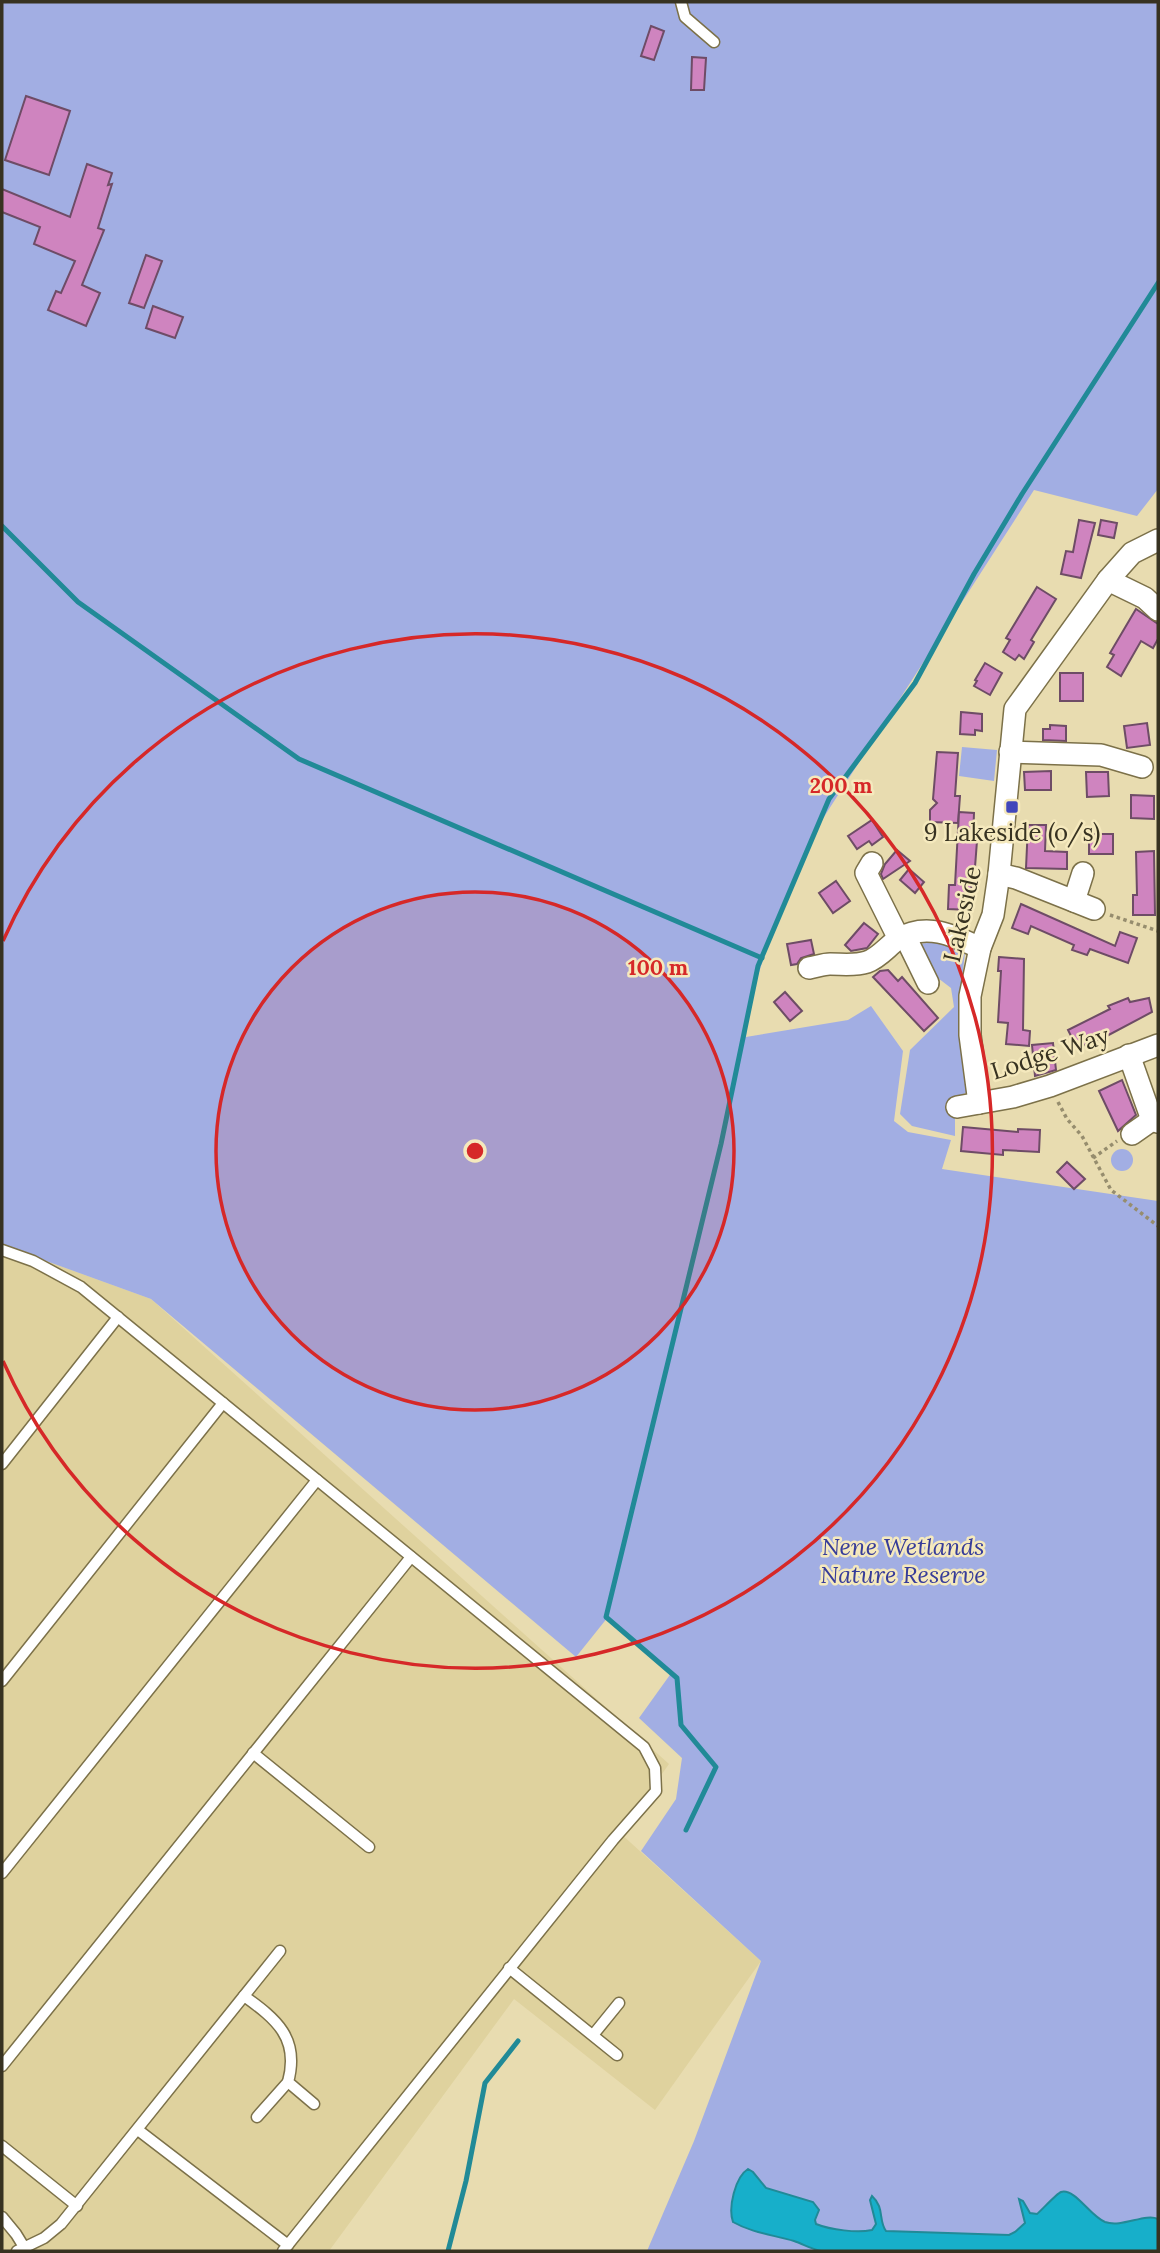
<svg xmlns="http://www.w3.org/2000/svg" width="1160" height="2253" font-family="Lora,serif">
	<rect width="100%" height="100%" fill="#e8dcb0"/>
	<path fill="#dfd29e" d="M2 1245 151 1299 669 1764 620 1833 761 1961 655 2110 514 1999 329 2251H2Z"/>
	<g fill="#a2aee3">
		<path d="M2 2H1158V489L1137 516 1034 490 822 820 778 914 750 1000 746 1037 848 1020 871 1006 903 1051 894 1121 908 1132 951 1140 942 1169 1158 1201V2251H647L694 2141 761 1961 641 1851 676 1799 682 1758 639 1718 672 1672 608 1617 576 1657 151 1299 2 1245Z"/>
		<path d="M962 747 997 750 994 781 959 776Z"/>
		<path d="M936 942 954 947 965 953 959 1004 960 1034 970 1091 955 1098V1136L912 1126 900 1114 910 1050 954 1007 951 988 934 975 918 944Z"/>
		<circle cx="1122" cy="1160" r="11"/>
	</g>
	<path fill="#17afca" stroke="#218a97" stroke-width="2" d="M748 2169 753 2172 766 2188 813 2202 819 2210 815 2220 816 2224C831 2230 857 2233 872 2230L876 2224 870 2200 872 2196C885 2208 878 2220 886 2231L1009 2235 1015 2232 1025 2223 1019 2199 1023 2201 1030 2213 1037 2214C1042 2210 1056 2194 1061 2192 1075 2188 1090 2216 1105 2222 1122 2228 1145 2213 1158 2219V2251H821C811 2249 803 2244 794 2241 774 2235 752 2233 733 2222 728 2208 735 2177 748 2169Z"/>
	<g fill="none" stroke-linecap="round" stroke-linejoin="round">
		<g stroke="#218a97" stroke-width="5">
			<path d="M2 526 78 602 299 759 762 958"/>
			<path d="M686 1830 716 1767 681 1725 677 1678 606 1617 721 1144 758 966 829 799 915 683 974 574 1022 494 1158 283"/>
			<path d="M448 2251 466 2181 485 2083 518 2041"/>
		</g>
	</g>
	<g fill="#cf84bf" stroke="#6e4c66" stroke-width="2">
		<path d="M651 26 664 31 654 60 641 56Z"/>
		<path d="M692 57 706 58 704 90H691Z"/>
		<path d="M26 96 70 111 49 175 5 160Z"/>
		<path d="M87 164 112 173 108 185 112 184 98 228 104 230 82 285 100 293 86 326 48 310 56 291 61 293 75 261 34 244 40 227 2 212V189L70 217Z"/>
		<path d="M146 255 162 261 144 308 129 303Z"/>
		<path d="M153 306 183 317 175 338 146 328Z"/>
		<path d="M1079 520 1095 523 1081 578 1061 574 1066 551 1073 552Z"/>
		<path d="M1101 520 1117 523 1114 538 1098 535Z"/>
		<path d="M1037 587 1056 599 1031 640 1034 642 1024 659 1019 655 1015 660 1003 652 1010 640 1006 638Z"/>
		<path d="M1136 609 1158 624V639L1153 648 1141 641 1121 676 1107 667 1114 655 1110 653Z"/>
		<path d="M985 663 1002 673 990 695 974 686 977 681 975 680Z"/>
		<rect x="1060" y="673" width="23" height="28"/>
		<path d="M961 712 982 714V731L975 730V735L960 734Z"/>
		<path d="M1147 723 1150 745 1127 748 1124 726Z"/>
		<path d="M1050 725 1066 726V741L1043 740V729H1050Z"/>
		<path d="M937 752 958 753 955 796H960L958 823 930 822V810L937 803 933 799Z"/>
		<path d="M1051 771V790H1025L1024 772Z"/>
		<path d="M1086 772H1108L1109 796 1087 797Z"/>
		<path d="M1131 795 1154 796V819L1131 818Z"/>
		<path d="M959 812 974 813 973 841H977L975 867H972L970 910 948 909 949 885H955Z"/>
		<path d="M872 820 883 837 872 845 869 841 857 849 848 836Z"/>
		<path d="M1028 825H1046L1045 851 1067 852V869L1026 868Z"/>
		<rect x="1089" y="834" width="24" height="20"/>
		<path d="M897 850 910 861 883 879 881 874 885 864Z"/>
		<path d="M1154 851 1155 915H1133V895H1137L1136 852Z"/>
		<path d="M909 869 924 882 915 893 900 880Z"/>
		<path d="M836 881 850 901 833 913 819 893Z"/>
		<path d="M1021 904 1115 946 1120 932 1137 938 1128 963 1090 949 1087 955 1072 950 1074 945 1031 926 1028 934 1012 928Z"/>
		<path d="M864 923 878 934 867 948 851 951 845 945Z"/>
		<path d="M811 940 814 954 801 958 797 964 791 965 787 944Z"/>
		<path d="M999 957 1024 959 1023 1030 1030 1031 1029 1046 1006 1044 1008 1023 998 1022 1001 971H998Z"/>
		<path d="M888 970 898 981 902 977 938 1018 924 1031 873 977 880 971Z"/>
		<path d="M785 992 802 1011 790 1021 774 1002Z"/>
		<path d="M1128 998 1130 1002 1149 998 1152 1012 1103 1038 1077 1048 1068 1030 1110 1009 1108 1006Z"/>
		<path d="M1053 1043 1056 1070 1035 1076 1032 1045Z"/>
		<path d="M1122 1080 1136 1115 1118 1131 1099 1091Z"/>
		<path d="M963 1127 1018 1132V1129L1040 1130 1039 1152 1003 1150V1155L961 1151Z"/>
		<path d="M1067 1162 1085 1179 1074 1189 1057 1172Z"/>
	</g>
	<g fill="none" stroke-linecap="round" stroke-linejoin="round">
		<defs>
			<g id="lane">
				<path d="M681 2 685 17 714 42"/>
				<path d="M2 1250 33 1261 81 1287 644 1747 655 1768 656 1791 613 1840 283 2251"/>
				<path d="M2 1464 118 1317"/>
				<path d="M2 1681 223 1403"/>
				<path d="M253 1753 369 1847"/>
				<path d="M2 1873 317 1480"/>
				<path d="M509 1968 617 2055"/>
				<path d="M244 1996C276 2019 300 2038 288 2082L314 2104"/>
				<path d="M593 2035 619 2003"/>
				<path d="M2 2066 411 1557"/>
				<path d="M257 2117 288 2082"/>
				<path d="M138 2130 288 2245"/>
				<path d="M2 2146 77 2206"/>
				<path d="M2 2217 16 2234 24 2247"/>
				<path d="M17 2251 44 2238 61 2224 280 1951"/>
			</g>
			<g id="street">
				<path d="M1108 580 1145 598 1158 610"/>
				<path d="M1010 752 1101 755 1142 767"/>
				<path d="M872 863 866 873 899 939"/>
				<path d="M999 874 1016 878 1094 909"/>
				<path d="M1074 901 1083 873"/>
				<path d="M905 936 928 983"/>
				<path d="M809 968C816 967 823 964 830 964 843 964 855 966 867 962 879 958 888 946 898 939 926 922 953 935 980 948"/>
				<path d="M1129 1055 1152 1120 1158 1122"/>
				<path d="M979 1103 970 1035V996L980 948 993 915 999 874 1015 709 1108 580 1132 553 1158 540"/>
				<path d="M957 1107 1013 1097 1050 1086 1158 1045"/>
				<path d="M1132 1134 1152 1120"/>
			</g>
		</defs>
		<use href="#lane" stroke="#7c7149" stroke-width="13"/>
		<use href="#street" stroke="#7c7149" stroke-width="24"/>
		<g stroke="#968d6e" stroke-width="3.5" stroke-dasharray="3.5 3.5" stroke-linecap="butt">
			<path d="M1110 915 1158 931"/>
			<path d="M1058 1102 1067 1119 1082 1136 1111 1190 1158 1226"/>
			<path d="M1093 1158 1117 1141"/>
		</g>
		<use href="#lane" stroke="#fff" stroke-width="10"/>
		<use href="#street" stroke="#fff" stroke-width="21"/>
	</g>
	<circle cx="475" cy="1151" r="259" fill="#d62828" fill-opacity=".12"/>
	<g fill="none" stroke="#d62828" stroke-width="3.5">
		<circle cx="475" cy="1151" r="259"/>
		<path d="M3 941A517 517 0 1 1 3 1361"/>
	</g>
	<rect fill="#4146bb" stroke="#f5e9bd" stroke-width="2.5" x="1005" y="800" width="14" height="14" rx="3.5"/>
	<g text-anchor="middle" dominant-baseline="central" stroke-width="5" stroke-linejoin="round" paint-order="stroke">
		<g font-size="24" fill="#373221" stroke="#f5e9bd">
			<text x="1012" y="832">9 Lakeside (o/s)</text>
		</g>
		<g font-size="24" fill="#373221" stroke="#f5e9bd">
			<text transform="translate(962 914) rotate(-77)">Lakeside</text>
			<text transform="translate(1050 1053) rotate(-18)">Lodge Way</text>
		</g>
		<g font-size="24" font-style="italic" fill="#363c99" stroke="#f5e9bd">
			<text x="903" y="1546">Nene Wetlands<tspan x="903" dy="28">Nature Reserve</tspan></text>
		</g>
	</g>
	<circle cx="475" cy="1151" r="10" fill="#d62828" stroke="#f5e9bd" stroke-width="3.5"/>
	<g font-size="21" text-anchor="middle" font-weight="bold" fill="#d62828" stroke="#f5e9bd" stroke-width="5" stroke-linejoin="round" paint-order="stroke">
		<text x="841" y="793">200 m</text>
		<text x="658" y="975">100 m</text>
	</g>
	<rect width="1160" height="2253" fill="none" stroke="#373221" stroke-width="7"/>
</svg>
